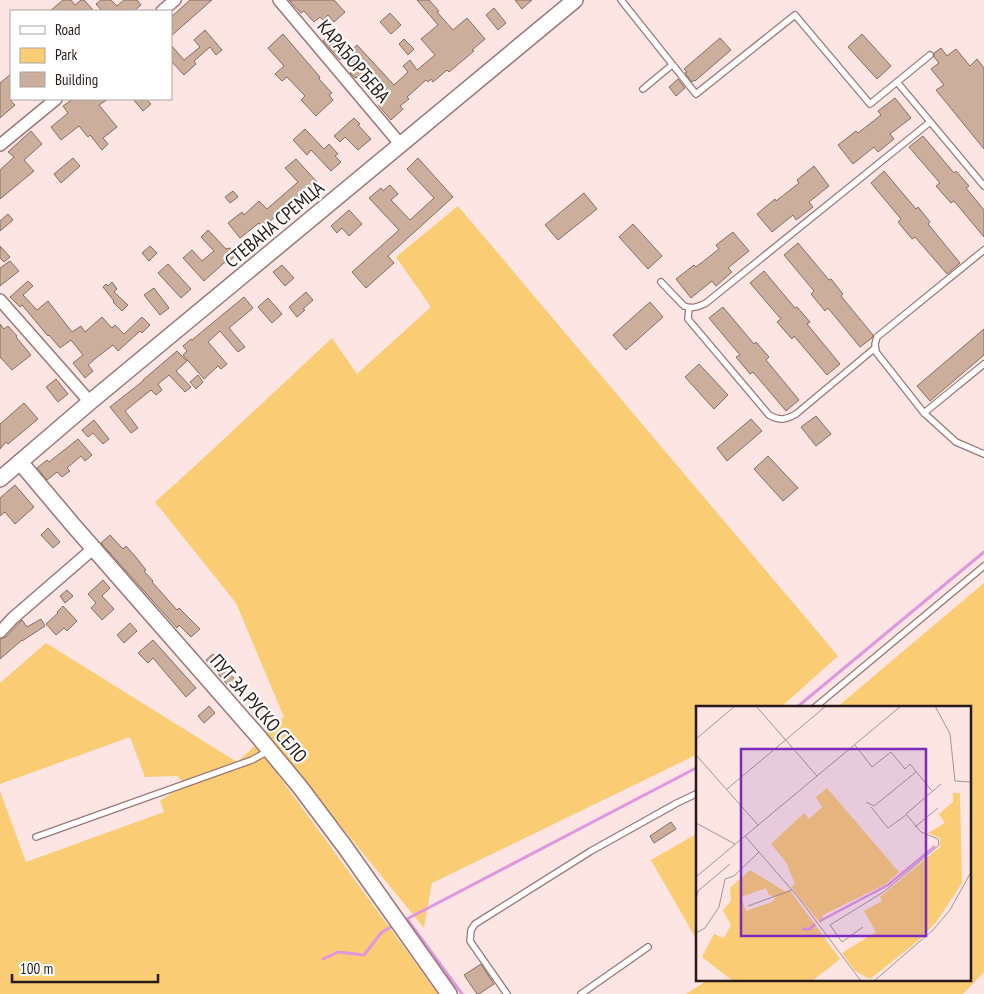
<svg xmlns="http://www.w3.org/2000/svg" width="984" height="994" font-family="'PT Sans Narrow',sans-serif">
	<rect width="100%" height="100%" fill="#fce5e3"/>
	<g fill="#facc74">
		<path d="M458 206 838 656 780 708H698V754L432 883 424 928 264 732 284 717 236 603 155 502 195 466 332 338 357 374 431 307 396 257Z"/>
		<path d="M984 583V972L963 994H686L708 980H970V708H836Z"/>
		<path d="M46 643 237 762 255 746 273 768 438 994H0V791L26 862 164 812 160 801 184 785 178 776 145 777 130 737 0 784V683Z"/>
		<path d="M698 833V942L651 860Z"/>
	</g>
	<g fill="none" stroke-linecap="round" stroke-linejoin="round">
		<g stroke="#e097df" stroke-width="3">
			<path d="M796 708 984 552"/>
			<path d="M323 959 338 952 364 955 381 933 391 927"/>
			<path d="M462 994 407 919 698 767"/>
		</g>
	</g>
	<g fill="#cbae9c" stroke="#896e5d">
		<path d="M63 0H71L75 5 81 0H84L94 11H50Z"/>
		<path d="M101 0H111L117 6 124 0H137L141 5 134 11H102L96 4Z"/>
		<path d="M190 0H212L171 36V17Z"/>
		<path d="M289 0H334L345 12 334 22 328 15 323 20 320 17 314 22 304 11 301 13Z"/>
		<path d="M417 0H429L439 11 437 12 453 30 467 18 485 39 472 50 474 51 449 72 447 70 433 82 431 79 428 82 426 80 407 97 409 99 400 106 403 109 391 120 378 105 381 103 357 77 355 78 350 73 355 69 344 57 357 45 394 85 408 72 403 66 410 60 417 70 435 55 421 39 438 25Z"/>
		<path d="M515 0H532L522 9Z"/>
		<path d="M494 8 506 23 498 30 486 15Z"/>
		<path d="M390 13 401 25 391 34 380 22Z"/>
		<path d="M205 30 222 50 216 55 210 47 194 61 196 64 184 75 171 61V45L184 60 200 47 194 40Z"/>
		<path d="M332 33 349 51 340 60 323 41Z"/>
		<path d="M283 34 320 77 319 79 332 93 329 95 333 100 316 116 301 100 305 96 287 77 282 81 275 74 284 66 268 48Z"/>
		<path d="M862 34 891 66 877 79 848 47Z"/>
		<path d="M720 38 731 50 695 81 694 80 692 82 685 73 687 72 684 69Z"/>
		<path d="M404 39 414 49 408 55 399 44Z"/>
		<path d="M941 48 947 56 956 49 970 66 977 59 984 68V149L936 90 944 85 931 69 939 63 934 57V53Z"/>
		<path d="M11 74V101L15 105 0 118V83Z"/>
		<path d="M678 79 685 88 676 96 669 87Z"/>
		<path d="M895 98 911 118 890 134 894 139 878 152 874 147 853 164 838 145 856 131 858 133 881 115 878 111Z"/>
		<path d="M73 99H108L99 105 117 127 103 138 108 144 102 150 90 135 88 137 79 126 61 140 51 127 68 113 63 106Z"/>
		<path d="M133 99H146L151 104 143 111Z"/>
		<path d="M354 118 360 124 358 125 371 139 358 150 345 137 340 142 334 136Z"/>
		<path d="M305 129 324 149 329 144 338 154 335 156 341 162 331 171 311 150 307 155 293 140Z"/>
		<path d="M31 131 42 144 24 160 34 171 0 199V170L14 157 8 152Z"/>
		<path d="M923 136 954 173 956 171 969 186 966 188 984 210V237L954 201 951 203 936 186 940 183 909 147Z"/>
		<path d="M73 158 80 166 61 183 54 174Z"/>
		<path d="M418 158 453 197 388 256 394 263 366 288 352 272 399 230 369 198 381 188 383 191 390 185 398 194 391 200 410 220 434 198 407 169Z"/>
		<path d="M296 159 317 182 285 210 284 208 263 228 259 223 240 238 228 223 242 212 244 215 259 201 267 209 298 182 285 168Z"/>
		<path d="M814 166 829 186 809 202 813 207 796 220 793 215 772 232 757 214 775 199 776 201 799 183 797 180Z"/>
		<path d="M884 171 916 209 918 207 930 222 928 224 960 263 947 274 915 237 912 239 898 222 901 219 871 183Z"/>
		<path d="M233 191 238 197 230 203 225 197Z"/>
		<path d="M584 193 597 209 558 240 545 225Z"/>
		<path d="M349 210 362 224 349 236 342 228 337 233 331 226Z"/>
		<path d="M8 214 13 220 0 231V221Z"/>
		<path d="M633 224 662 256 648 269 619 237Z"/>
		<path d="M208 230 226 249 230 248 236 255 226 264 225 262 204 281 183 258 192 250 202 261 214 251 201 237Z"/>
		<path d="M733 232 749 251 728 268 732 272 716 286 712 281 691 298 676 279 694 265 696 267 719 249 716 245Z"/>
		<path d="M798 243 829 280 831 279 843 294 841 296 873 335 872 338 860 347 828 308 825 311 811 294 814 291 784 255Z"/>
		<path d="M0 246 10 257 4 262 0 258Z"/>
		<path d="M150 246 157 253 149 261 142 253Z"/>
		<path d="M10 261 19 271 0 286V268Z"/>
		<path d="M168 264 191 289 181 298 158 273Z"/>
		<path d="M282 265 294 278 285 286 273 272Z"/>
		<path d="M764 271 795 308 797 307 810 322 807 324 840 364 827 375 794 336 792 339 777 322 781 319 750 283Z"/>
		<path d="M28 281 33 286 23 295 37 310 48 301 72 332 81 326 85 332 102 317 112 328 115 325 124 334 142 317 150 325 142 333 140 331 118 351 113 345 96 358 88 365 93 371 85 378 73 363 83 355 71 340 60 348 49 335 48 336 22 305 20 307 10 297Z"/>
		<path d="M112 282 117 289 114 292 128 305 122 311 113 302 114 301 103 287 106 284 108 286Z"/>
		<path d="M154 288 169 308 160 315 144 295Z"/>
		<path d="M306 292 313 300 303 309 305 310 297 317 289 307Z"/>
		<path d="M244 297 253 308 229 328 245 347 238 352 220 331 208 342 227 364 221 369 218 366 204 379 183 355 187 351 183 346 191 339 192 340Z"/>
		<path d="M268 298 282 314 272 323 258 307Z"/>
		<path d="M650 302 663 317 626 350 613 335Z"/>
		<path d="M723 307 754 344 756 342 769 357 766 360 799 400 786 411 753 372 750 374 736 357 740 355 709 318Z"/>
		<path d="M0 324 4 329 8 326 17 336 16 337 31 355 12 370 0 357Z"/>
		<path d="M984 329V355L930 401 917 386Z"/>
		<path d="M177 351 187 361 176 371 191 387 185 392 169 375 158 384 162 390 156 395 151 390 125 411 138 428 131 433 110 407 143 381V380Z"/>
		<path d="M699 364 728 395 714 409 685 377Z"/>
		<path d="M198 375 203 382 196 389 190 382Z"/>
		<path d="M56 379 68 394 58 402 46 387Z"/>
		<path d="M24 403 38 419 8 444 6 442 0 449V424Z"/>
		<path d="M816 416 831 434 816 446 801 427Z"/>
		<path d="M751 419 762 431 727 461 717 448Z"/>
		<path d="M94 420 109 439 103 444 93 433 88 437 82 430Z"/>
		<path d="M78 439 92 455 85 461 81 456 67 468 70 471 62 477 57 472 47 480 37 468 47 460 49 462Z"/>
		<path d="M768 456 798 488 783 501 754 469Z"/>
		<path d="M15 485 34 507 15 524 5 512 0 516V498Z"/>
		<path d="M48 528 60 542 53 548 41 535Z"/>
		<path d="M110 535 123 549 126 546 135 556 146 570 144 571 153 581 152 582 177 610 179 608 200 629 191 637 179 625 177 628 101 543Z"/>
		<path d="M103 580 110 588 102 596 114 609 102 620 91 608 96 603 88 594Z"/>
		<path d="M67 590 73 596 65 603 60 596Z"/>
		<path d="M63 606 77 621 67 631 64 628 56 635 46 624 58 613 57 612Z"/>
		<path d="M41 619 45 626 22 641V640L0 659V639L6 637 22 620 27 627Z"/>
		<path d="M130 623 137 631 124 643 117 635Z"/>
		<path d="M153 640 196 688 186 697 153 658 148 663 138 653Z"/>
		<path d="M213 654 217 660 239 684 232 690 206 660Z"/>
		<path d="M209 706 215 713 204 723 198 716Z"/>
		<path d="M671 822 676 829 654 843 650 836Z"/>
		<path d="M481 964 494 984 479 994H477L464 975Z"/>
	</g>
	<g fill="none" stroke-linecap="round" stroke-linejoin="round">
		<defs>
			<g id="lane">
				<path d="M621 0 696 94 795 15 870 104 897 82 984 186"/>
				<path d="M897 82 930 55"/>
				<path d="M643 89 672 65"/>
				<path d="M984 250 877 337 875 344 876 352 924 413 956 442 984 454"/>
				<path d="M661 282 684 306C692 309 698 307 706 303L930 122"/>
				<path d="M689 308 688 319 769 415C780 421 785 420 796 414L875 348"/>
				<path d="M924 413 984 364"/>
				<path d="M814 708 984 566"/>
				<path d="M36 837 252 760 268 751"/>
				<path d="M507 994 470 941 471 930 475 924 591 851 677 803 698 793"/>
				<path d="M581 994 648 947"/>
			</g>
			<g id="street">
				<path d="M279 0 401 145"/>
				<path d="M162 11 175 0"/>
				<path d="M0 145 56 99"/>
				<path d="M0 300 90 402"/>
				<path d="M0 632 13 618 94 548"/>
			</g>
			<g id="secondary">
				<path d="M20 462 73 525 257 735 300 787 345 847 449 994"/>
				<path d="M0 479 90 402 575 0"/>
			</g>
		</defs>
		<use href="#lane" stroke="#997774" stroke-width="8"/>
		<use href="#street" stroke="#997774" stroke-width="14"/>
		<use href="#secondary" stroke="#997774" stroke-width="18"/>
		<use href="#lane" stroke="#fff" stroke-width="5.5"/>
		<use href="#street" stroke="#fff" stroke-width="11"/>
		<use href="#secondary" stroke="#fff" stroke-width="15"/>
	</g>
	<g text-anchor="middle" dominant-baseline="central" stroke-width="4.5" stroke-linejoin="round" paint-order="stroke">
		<g font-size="19" fill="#271a19" stroke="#fff">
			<text transform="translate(354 61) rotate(50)">КАРАЂОРЂЕВА</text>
			<text transform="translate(274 224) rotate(-40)">СТЕВАНА СРЕМЦА</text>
			<text transform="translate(259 708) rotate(49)">ПУТ ЗА РУСКО СЕЛО</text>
		</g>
	</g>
	<g transform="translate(696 706)">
		<rect width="275" height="275" fill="#fce5e3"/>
		<path d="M131 82 203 166 190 178 127 209 125 218 95 181 99 178 90 156 75 138 108 107 113 113 126 101 120 91ZM257 87H264L266 177 241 215 222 235 174 273 159 265 146 247 180 226 168 205 186 195 184 191 244 141V132L232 127 249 117 243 108 257 96ZM54 164 90 186 93 183 144 253 116 275H37L6 251 18 228 28 232 35 219 27 204 35 195 34 182ZM70 182 73 189 80 191 76 196 50 205 45 191Z" fill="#facc74" fill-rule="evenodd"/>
		<path fill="none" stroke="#e097df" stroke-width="2.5" d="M124 215 192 179 239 140M106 223H114L119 218"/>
		<path fill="none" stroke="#a79492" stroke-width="1" d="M60 0 121 70M239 0 254 28 259 75 275 76M0 33 39 0M159 39 176 61 195 46 209 63 214 58 236 85M0 49 62 119M31 83 130 0M170 96 178 100 220 66M175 101 192 122 210 109M0 117 39 138M219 121 242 102M0 171 49 130M0 193 2 185 34 158M52 200 96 184M167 221 146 236 134 219 189 185 243 139 242 133 225 126 210 108 245 78M0 227 9 222 23 201 29 173 38 170 63 146M165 275 102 191 49 130 205 0M178 275 237 224 254 204 275 166"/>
		<path fill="#7b2cbf" fill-opacity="0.15" stroke="#7b2cbf" stroke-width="2.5" d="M45 43H230V230H45Z"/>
		<rect width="275" height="275" fill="none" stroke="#271a19" stroke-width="2.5"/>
	</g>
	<rect x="10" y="10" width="162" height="90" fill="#ffffff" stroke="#a9a3a3"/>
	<rect x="20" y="26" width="25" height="8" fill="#ffffff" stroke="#a9a3a3"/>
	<text x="55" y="35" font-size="15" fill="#271a19">Road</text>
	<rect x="20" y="48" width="25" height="15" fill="#facc74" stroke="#a9a3a3"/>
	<text x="55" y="60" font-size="15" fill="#271a19">Park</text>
	<rect x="20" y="72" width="25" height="15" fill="#cbae9c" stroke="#a9a3a3"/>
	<text x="55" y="85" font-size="15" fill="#271a19">Building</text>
	<path d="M12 974v8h146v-8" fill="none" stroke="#271a19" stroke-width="2.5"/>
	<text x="20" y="974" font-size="15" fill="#271a19" stroke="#ffffff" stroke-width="4" paint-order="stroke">100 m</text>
</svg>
